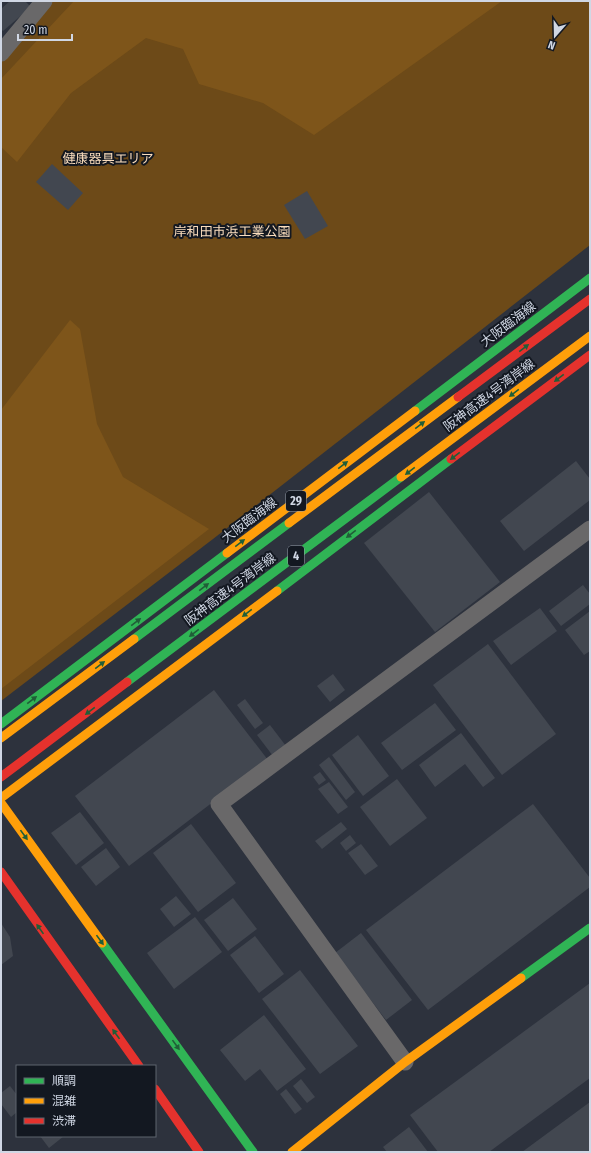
<svg xmlns="http://www.w3.org/2000/svg" width="591" height="1153" font-family="'Fira Sans Condensed','Noto Sans JP',sans-serif">
	<rect width="100%" height="100%" fill="#2d323d"/>
	<path fill="#6d4a18" d="M50 1H590V245L213 539 1 701V61Z"/>
	<g fill="#7e551a">
		<path d="M74 1H502L314 135 263 103 199 84 183 49 146 38 71 93 17 162 1 147V79Z"/>
		<path d="M70 320 80 329 97 424 123 477 209 529 1 689V410Z"/>
	</g>
	<g fill="#424750">
		<path d="M10 1H25L31 7 3 31 1 29V9Z"/>
		<path d="M52 164 83 193 68 210 36 182Z"/>
		<path d="M307 191 328 226 305 239 284 205Z"/>
		<path d="M576 461 590 479V500L524 551 500 521Z"/>
		<path d="M429 492 500 582 435 632 364 543Z"/>
		<path d="M583 585 590 594V604L561 626 549 611Z"/>
		<path d="M540 608 557 631 511 665 493 641Z"/>
		<path d="M590 611V651L584 655 565 630Z"/>
		<path d="M488 644 556 734 502 775 433 685Z"/>
		<path d="M333 674 345 690 330 702 317 686Z"/>
		<path d="M214 690 268 760 129 866 75 796Z"/>
		<path d="M245 699 263 723 255 729 237 705Z"/>
		<path d="M435 703 456 730 402 770 381 743Z"/>
		<path d="M270 725 286 746 273 756 257 735Z"/>
		<path d="M461 733 495 778 483 787 465 764 435 787 419 765Z"/>
		<path d="M358 735 389 776 363 796 332 755Z"/>
		<path d="M329 757 355 792 346 800 319 765Z"/>
		<path d="M320 772 326 780 319 785 313 777Z"/>
		<path d="M397 779 427 818 390 846 360 807Z"/>
		<path d="M329 782 348 807 338 814 318 789Z"/>
		<path d="M533 804 590 878V887L428 1010 366 930Z"/>
		<path d="M80 812 104 843 76 865 51 833Z"/>
		<path d="M341 822 347 829 322 849 315 841Z"/>
		<path d="M191 824 236 883 198 912 153 853Z"/>
		<path d="M350 835 356 843 346 851 340 843Z"/>
		<path d="M361 844 378 866 365 875 348 853Z"/>
		<path d="M106 848 120 867 96 886 81 867Z"/>
		<path d="M176 896 191 914 174 927 160 909Z"/>
		<path d="M233 898 257 929 228 951 204 920Z"/>
		<path d="M195 917 222 952 174 989 147 953Z"/>
		<path d="M1 923 10 937 13 956 1 965Z"/>
		<path d="M361 933 412 1000 386 1020 335 953Z"/>
		<path d="M255 936 284 974 259 993 230 955Z"/>
		<path d="M300 970 358 1046 320 1074 262 999Z"/>
		<path d="M590 983V1078L489 1152H438L410 1115Z"/>
		<path d="M264 1015 306 1069 277 1091 260 1069 245 1081 220 1050Z"/>
		<path d="M301 1079 315 1097 307 1103 293 1086Z"/>
		<path d="M10 1086 17 1095V1112L11 1117 1 1104V1093Z"/>
		<path d="M286 1089 302 1109 295 1114 280 1094Z"/>
		<path d="M590 1102V1152H522Z"/>
		<path d="M409 1127 428 1152H387L383 1147Z"/>
		<path d="M40 1136H64L49 1148Z"/>
	</g>
	<g fill="none" stroke-linecap="round" stroke-linejoin="round">
		<g stroke="#696869" stroke-width="17">
			<path d="M1 53 44 1"/>
			<path d="M405 1062 219 804 590 529"/>
		</g>
		<g stroke="#30b455" stroke-width="9">
			<path d="M415 411 590 278"/>
			<path d="M277 591 451 459"/>
			<path d="M134 639 289 523"/>
			<path d="M127 682 401 477"/>
			<path d="M1 724 227 553"/>
			<path d="M102 943 253 1152"/>
			<path d="M521 978 590 928"/>
		</g>
		<g stroke="#ff9f0a" stroke-width="9">
			<path d="M401 477 590 336"/>
			<path d="M289 523 458 397"/>
			<path d="M227 553 415 411"/>
			<path d="M1 738 134 639"/>
			<path d="M1 798 277 591"/>
			<path d="M1 803 102 943"/>
			<path d="M292 1152 405 1062 521 978"/>
		</g>
		<g stroke="#e5322d" stroke-width="9">
			<path d="M458 397 590 299"/>
			<path d="M451 459 590 355"/>
			<path d="M1 777 127 682"/>
			<path d="M1 872 139 1066"/>
			<path d="M155 1089 199 1152"/>
		</g>
	</g>
	<defs><path id="oneway-solid" d="M-6-.8H1V-3.2L6.5 0L1 3.2V.8H-6Z"/></defs>
	<g fill="#205e38">
		<use href="#oneway-solid" transform="translate(524 348) rotate(-37)"/>
		<use href="#oneway-solid" transform="translate(559 378) rotate(143)"/>
		<use href="#oneway-solid" transform="translate(514 393) rotate(143)"/>
		<use href="#oneway-solid" transform="translate(420 425) rotate(-37)"/>
		<use href="#oneway-solid" transform="translate(455 456) rotate(143)"/>
		<use href="#oneway-solid" transform="translate(343 465) rotate(-37)"/>
		<use href="#oneway-solid" transform="translate(410 471) rotate(143)"/>
		<use href="#oneway-solid" transform="translate(351 534) rotate(143)"/>
		<use href="#oneway-solid" transform="translate(240 543) rotate(-37)"/>
		<use href="#oneway-solid" transform="translate(204 587) rotate(-37)"/>
		<use href="#oneway-solid" transform="translate(247 613) rotate(143)"/>
		<use href="#oneway-solid" transform="translate(136 622) rotate(-37)"/>
		<use href="#oneway-solid" transform="translate(194 633) rotate(143)"/>
		<use href="#oneway-solid" transform="translate(100 665) rotate(-37)"/>
		<use href="#oneway-solid" transform="translate(32 700) rotate(-37)"/>
		<use href="#oneway-solid" transform="translate(90 711) rotate(143)"/>
		<use href="#oneway-solid" transform="translate(24 835) rotate(54)"/>
		<use href="#oneway-solid" transform="translate(40 929) rotate(-125)"/>
		<use href="#oneway-solid" transform="translate(100 940) rotate(54)"/>
		<use href="#oneway-solid" transform="translate(116 1034) rotate(-126)"/>
		<use href="#oneway-solid" transform="translate(176 1045) rotate(54)"/>
	</g>
	<g text-anchor="middle" dominant-baseline="central" stroke-width="4" stroke-linejoin="round" paint-order="stroke">
		<g fill="#131821" stroke="#979eaa" stroke-width="1">
			<rect x="286" y="491" width="20" height="20" rx="3"/>
			<rect x="288" y="546" width="16" height="20" rx="3"/>
		</g>
		<g font-size="12" font-weight="bold" fill="#d0d7e4">
			<text x="296" y="501">29</text>
			<text x="296" y="556">4</text>
		</g>
		<g font-size="13" fill="#faddbd" stroke="#131821">
			<text x="108" y="158">健康器具エリア</text>
			<text x="232" y="231">岸和田市浜工業公園</text>
		</g>
		<g font-size="13" fill="#d0d7e4" stroke="#131821">
			<text transform="translate(508 324) rotate(-37)">大阪臨海線</text>
			<text transform="translate(489 395) rotate(-37)">阪神高速4号湾岸線</text>
			<text transform="translate(249 520) rotate(-37)">大阪臨海線</text>
			<text transform="translate(230 589) rotate(-37)">阪神高速4号湾岸線</text>
		</g>
	</g>
	<rect width="591" height="1153" fill="none" stroke="#d0d7e4" stroke-width="4"/>
	<rect x="16" y="1065" width="140" height="72" fill="#131821" stroke="#5f646f"/>
	<rect x="24" y="1078" width="20" height="6" fill="#30b455" stroke="#5f646f"/>
	<text x="52" y="1085" font-size="12" fill="#d0d7e4">順調</text>
	<rect x="24" y="1098" width="20" height="6" fill="#ff9f0a" stroke="#5f646f"/>
	<text x="52" y="1105" font-size="12" fill="#d0d7e4">混雑</text>
	<rect x="24" y="1118" width="20" height="6" fill="#e5322d" stroke="#5f646f"/>
	<text x="52" y="1125" font-size="12" fill="#d0d7e4">渋滞</text>
	<g transform="translate(555 36) rotate(200)" stroke="#131821" stroke-width="3" paint-order="stroke">
	<path d="M0-3L7 15L0 10L-7 15Z" fill="#d0d7e4"/>
	<text y="-6" font-size="11" font-weight="bold" text-anchor="middle" fill="#d0d7e4">N</text>
	</g>
	<path d="M18 34v6h54v-6" fill="none" stroke="#d0d7e4" stroke-width="2"/>
	<text x="24" y="34" font-size="12" fill="#d0d7e4" stroke="#131821" stroke-width="3" paint-order="stroke">20 m</text>
</svg>
